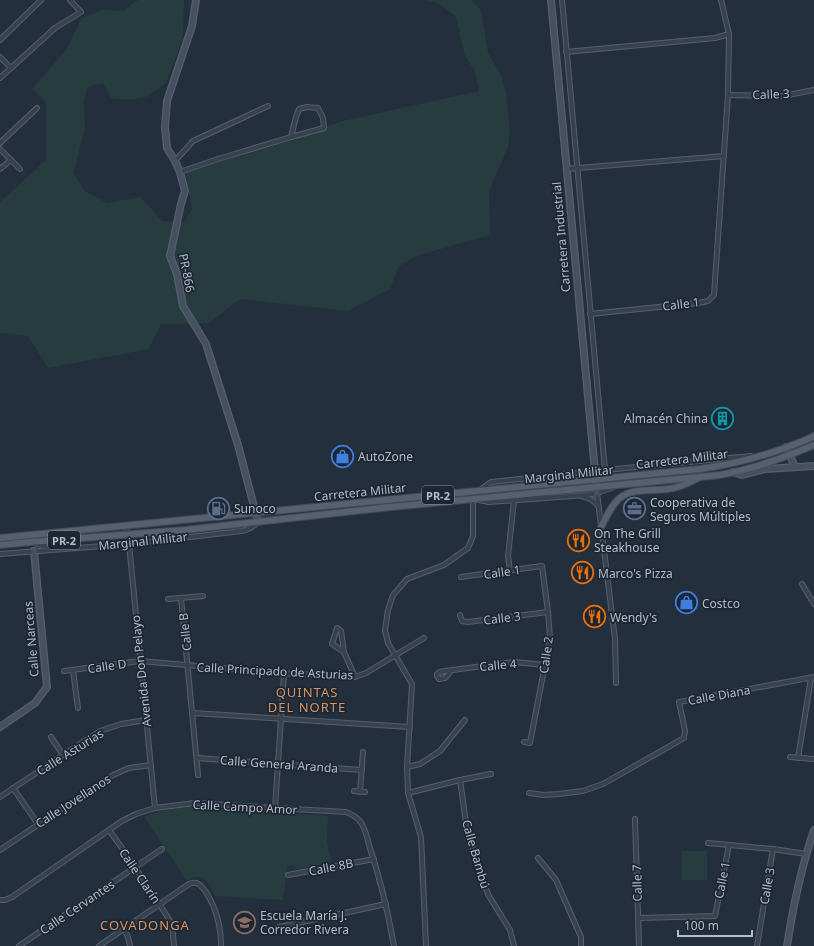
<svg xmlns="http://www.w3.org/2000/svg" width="814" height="946" font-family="'Noto Sans',sans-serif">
	<rect width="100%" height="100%" fill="#242f3e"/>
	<g fill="#263c3f">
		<path d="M138 0H184L183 38 166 83 146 97 128 100 111 98 103 83 87 87 84 102 85 128 73 173 86 192 107 203 141 197 162 221 184 222 192 209 186 173 343 121 479 91 475 71 465 56 456 16 438 3 425 0H472L481 10 488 53 501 75 506 94 510 131 508 147 489 191 490 235 419 255 399 266 390 289 348 311 240 299 209 323 161 324 149 349 48 368 28 336 0 333V202L46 160V102L32 89 67 49 81 19 102 10 123 11Z"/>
		<path d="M188 807 328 816 327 841 331 862 298 870 296 869 295 866 288 865 283 900 215 896C208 883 204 870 187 881L144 817C158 811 172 808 188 807Z"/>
		<rect x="682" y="851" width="25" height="29"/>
	</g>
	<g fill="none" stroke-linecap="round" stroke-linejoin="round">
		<defs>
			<g id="street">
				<path d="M562 0 605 470"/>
				<path d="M0 40 41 0"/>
				<path d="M566 52 715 38 729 34"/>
				<path d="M0 57 11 68"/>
				<path d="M0 78 55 28 81 12 70 0"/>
				<path d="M728 95 783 96 814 90"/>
				<path d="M0 143 37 108"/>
				<path d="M0 149 20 169"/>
				<path d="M175 161 193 141 268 106"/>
				<path d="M0 169 11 160"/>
				<path d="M566 169 724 156"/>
				<path d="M180 172 218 159 291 137 296 117 299 109 307 107 318 108 323 118 324 128 291 137"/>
				<path d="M590 314 698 303 708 301 714 295 728 95 729 34 721 0"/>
				<path d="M480 490 491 482 595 471 751 456"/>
				<path d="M597 493 615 639 616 683"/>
				<path d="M581 496C588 498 593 499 598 506"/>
				<path d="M126 525 129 544 155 808"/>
				<path d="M34 543 50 548"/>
				<path d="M0 554 129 544 242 531C250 529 253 527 258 522"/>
				<path d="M510 570 508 556 514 500"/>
				<path d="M461 577 542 566 548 612 550 638 530 743 524 742"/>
				<path d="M802 584 814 604"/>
				<path d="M181 598 198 775"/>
				<path d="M168 599 203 596"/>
				<path d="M460 615 462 621 468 622 548 612"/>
				<path d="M337 628 341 631 344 652 332 644Z"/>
				<path d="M344 652 355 677"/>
				<path d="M73 670 78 708"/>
				<path d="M452 670 445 678 439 679 437 676V674L440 672 445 671 514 662 545 665"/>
				<path d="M64 671 140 661 279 673 355 677 366 673 424 638"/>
				<path d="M193 713 410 727"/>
				<path d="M51 737 63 755"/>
				<path d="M790 757 814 759"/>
				<path d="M197 758 362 770"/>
				<path d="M798 758 811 678"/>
				<path d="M407 767 420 764 440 751 465 720"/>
				<path d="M460 780 466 823 480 875 489 896 510 930 514 946"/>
				<path d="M13 788 38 824"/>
				<path d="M354 791 365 792"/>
				<path d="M360 792 363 752"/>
				<path d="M408 793 460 780 491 774"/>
				<path d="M529 793 544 795 559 794 583 791 603 784 684 738 685 731 679 702 814 677"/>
				<path d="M0 797 63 755 100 731 121 724 146 720"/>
				<path d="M275 808 284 674"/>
				<path d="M635 819 639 946"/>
				<path d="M109 830 122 848 160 905 172 924 174 946"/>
				<path d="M708 843 773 849 806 854"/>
				<path d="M0 850 113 775 129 768 151 765"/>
				<path d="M538 858 556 880 581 937V946"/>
				<path d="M288 875 374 859"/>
				<path d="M0 900H5L12 897 122 821 136 814 155 808 195 803 275 808 346 812C351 814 355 816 359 820 365 826 367 837 369 845 380 878 388 912 394 946"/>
				<path d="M638 918 715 916 729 845"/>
				<path d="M279 927 386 904"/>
				<path d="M124 929 128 937 130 946"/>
				<path d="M19 946 162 849"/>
				<path d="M99 946 189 884C198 880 201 886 206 892 216 908 221 927 221 946"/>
				<path d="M426 946 421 837 408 793 407 767 412 684 388 643 385 630 388 610 393 595 407 579 444 565 468 548 473 536V499L489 502 586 495 597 493 614 487"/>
				<path d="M757 946 773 849"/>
			</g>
			<g id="secondary">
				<path d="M196 0 192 26 167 101 165 127 167 148 175 161 180 172 185 191 181 204 170 256 177 274 183 306 206 344 238 445 258 522"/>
				<path d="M551 0 597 493"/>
				<path d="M786 447 795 467"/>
				<path d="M733 472 742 475 765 469 814 466"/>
				<path d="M0 727 35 703 47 687 34 551"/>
				<path d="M787 946C793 907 801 868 814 830"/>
			</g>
			<g id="primary">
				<path d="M601 527C606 518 611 505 620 498 631 488 653 491 668 489 678 488 689 483 698 478"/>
				<path d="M0 538 700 469C729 465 757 458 785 448 795 444 805 441 814 436"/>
				<path d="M0 545 30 542 185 530 381 508 720 475C753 469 784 458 814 445"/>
			</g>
		</defs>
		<use href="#street" stroke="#565f6c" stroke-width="6"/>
		<use href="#secondary" stroke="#565f6c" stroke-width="8"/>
		<use href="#primary" stroke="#414a57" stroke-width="8"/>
		<use href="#street" stroke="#38414e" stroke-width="4"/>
		<use href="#secondary" stroke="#465061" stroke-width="5.5"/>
		<use href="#primary" stroke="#56606e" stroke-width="6"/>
	</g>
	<defs>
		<symbol id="building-ring" viewBox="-11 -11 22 22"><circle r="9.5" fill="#1d2633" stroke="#0f9aa8" stroke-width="1.5"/><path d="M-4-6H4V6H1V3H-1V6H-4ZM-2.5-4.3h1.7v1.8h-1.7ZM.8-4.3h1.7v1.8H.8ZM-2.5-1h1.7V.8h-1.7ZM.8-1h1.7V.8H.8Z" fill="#0f9aa8"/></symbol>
		<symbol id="shop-ring" viewBox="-11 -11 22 22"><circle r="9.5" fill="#1d2633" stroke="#3f7fe0" stroke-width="1.5"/><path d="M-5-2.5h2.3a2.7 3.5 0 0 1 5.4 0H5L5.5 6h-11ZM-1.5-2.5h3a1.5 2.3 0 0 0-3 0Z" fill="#3f7fe0"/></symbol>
		<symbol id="fuel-ring" viewBox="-11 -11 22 22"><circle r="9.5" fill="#1d2633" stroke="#5c6f8a" stroke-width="1.5"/><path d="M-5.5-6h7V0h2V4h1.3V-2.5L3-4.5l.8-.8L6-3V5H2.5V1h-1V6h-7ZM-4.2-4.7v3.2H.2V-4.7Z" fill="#5c6f8a"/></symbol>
		<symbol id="office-ring" viewBox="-11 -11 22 22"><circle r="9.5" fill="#1d2633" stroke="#5c6f8a" stroke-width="1.5"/><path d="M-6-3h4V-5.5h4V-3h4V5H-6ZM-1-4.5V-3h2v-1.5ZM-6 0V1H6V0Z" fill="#5c6f8a"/></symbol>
		<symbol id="restaurant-ring" viewBox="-11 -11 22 22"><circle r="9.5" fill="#1d2633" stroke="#e8710a" stroke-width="1.5"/><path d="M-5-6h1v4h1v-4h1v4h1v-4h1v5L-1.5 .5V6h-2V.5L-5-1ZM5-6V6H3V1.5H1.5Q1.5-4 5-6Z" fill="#e8710a"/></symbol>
		<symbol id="school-ring" viewBox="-11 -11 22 22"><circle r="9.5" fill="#1d2633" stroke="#8d6e63" stroke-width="1.5"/><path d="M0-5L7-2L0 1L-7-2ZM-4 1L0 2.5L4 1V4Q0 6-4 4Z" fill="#8d6e63"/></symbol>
	</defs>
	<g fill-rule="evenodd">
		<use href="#building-ring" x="710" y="406" width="25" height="25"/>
		<use href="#shop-ring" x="330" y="444" width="25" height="25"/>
		<use href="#fuel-ring" x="206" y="496" width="25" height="25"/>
		<use href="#office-ring" x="622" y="496" width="25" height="25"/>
		<use href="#restaurant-ring" x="566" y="528" width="25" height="25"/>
		<use href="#restaurant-ring" x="570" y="560" width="25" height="25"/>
		<use href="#shop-ring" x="674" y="590" width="25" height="25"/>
		<use href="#restaurant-ring" x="582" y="604" width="25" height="25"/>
		<use href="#school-ring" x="232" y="910" width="25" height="25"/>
	</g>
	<g text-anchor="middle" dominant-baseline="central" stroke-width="3.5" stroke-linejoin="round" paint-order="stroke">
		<g fill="#1d2633" stroke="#878f9c" stroke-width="1">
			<rect x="422" y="486" width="32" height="18" rx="3"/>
			<rect x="48" y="531" width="32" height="18" rx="3"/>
		</g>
		<g font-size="11" font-weight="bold" fill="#b4bcc9">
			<text x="438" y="495">PR-2</text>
			<text x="64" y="540">PR-2</text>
		</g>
		<g font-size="12" fill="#b4bcc9" stroke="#1d2633">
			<text transform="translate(771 94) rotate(-2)">Calle 3</text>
			<text transform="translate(561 237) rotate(-95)">Carretera Industrial</text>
			<text transform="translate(187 273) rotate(79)">PR-866</text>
			<text transform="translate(681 304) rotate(-7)">Calle 1</text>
			<text transform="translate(682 459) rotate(-7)">Carretera Militar</text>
			<text transform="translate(569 474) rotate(-6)">Marginal Militar</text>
			<text transform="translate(360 492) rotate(-6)">Carretera Militar</text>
			<text transform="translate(143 541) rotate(-6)">Marginal Militar</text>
			<text transform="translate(502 572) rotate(-8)">Calle 1</text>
			<text transform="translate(502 618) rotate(-7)">Calle 3</text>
			<text transform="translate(185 632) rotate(-96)">Calle B</text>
			<text transform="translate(31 639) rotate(-95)">Calle Narceas</text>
			<text transform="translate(546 655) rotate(-82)">Calle 2</text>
			<text transform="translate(498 665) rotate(-5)">Calle 4</text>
			<text transform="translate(107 666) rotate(-8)">Calle D</text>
			<text transform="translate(141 671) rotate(-96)">Avenida Don Pelayo</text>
			<text transform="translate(275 671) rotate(3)">Calle Principado de Asturias</text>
			<text transform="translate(719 695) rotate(-10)">Calle Diana</text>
			<text transform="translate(70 752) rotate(-32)">Calle Asturias</text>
			<text transform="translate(279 764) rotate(4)">Calle General Aranda</text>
			<text transform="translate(73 801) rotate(-33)">Calle Jovellanos</text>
			<text transform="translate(245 807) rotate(3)">Calle Campo Amor</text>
			<text transform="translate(476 854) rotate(74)">Calle Bambú</text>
			<text transform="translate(331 867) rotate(-11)">Calle 8B</text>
			<text transform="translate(140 876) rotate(56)">Calle Clarín</text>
			<text transform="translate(722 880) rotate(-79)">Calle 1</text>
			<text transform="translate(637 883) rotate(-91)">Calle 7</text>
			<text transform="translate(767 886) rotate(-80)">Calle 3</text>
			<text transform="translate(77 907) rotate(-34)">Calle Cervantes</text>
		</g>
		<g font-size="12" fill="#b4bcc9" stroke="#1d2633" text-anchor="start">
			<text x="708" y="418" text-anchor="end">Almacén China</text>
			<text x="358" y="456">AutoZone</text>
			<text x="650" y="502">Cooperativa de<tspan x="650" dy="14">Seguros Múltiples</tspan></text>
			<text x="234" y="508">Sunoco</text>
			<text x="594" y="533">On The Grill<tspan x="594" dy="14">Steakhouse</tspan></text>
			<text x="598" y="573">Marco's Pizza</text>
			<text x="702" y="603">Costco</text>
			<text x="610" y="617">Wendy's</text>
			<text x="260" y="915">Escuela María J.<tspan x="260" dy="14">Corredor Rivera</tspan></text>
		</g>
		<g font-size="13" letter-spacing="1" fill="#d59563" stroke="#1d2633">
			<text x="307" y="692">QUINTAS<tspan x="307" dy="15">DEL NORTE</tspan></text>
			<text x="145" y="925">COVADONGA</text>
		</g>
	</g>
	<path d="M678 930v6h74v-6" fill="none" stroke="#b4bcc9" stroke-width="2"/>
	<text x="684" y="930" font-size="12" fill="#b4bcc9" stroke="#1d2633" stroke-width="3" paint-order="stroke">100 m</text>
</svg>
